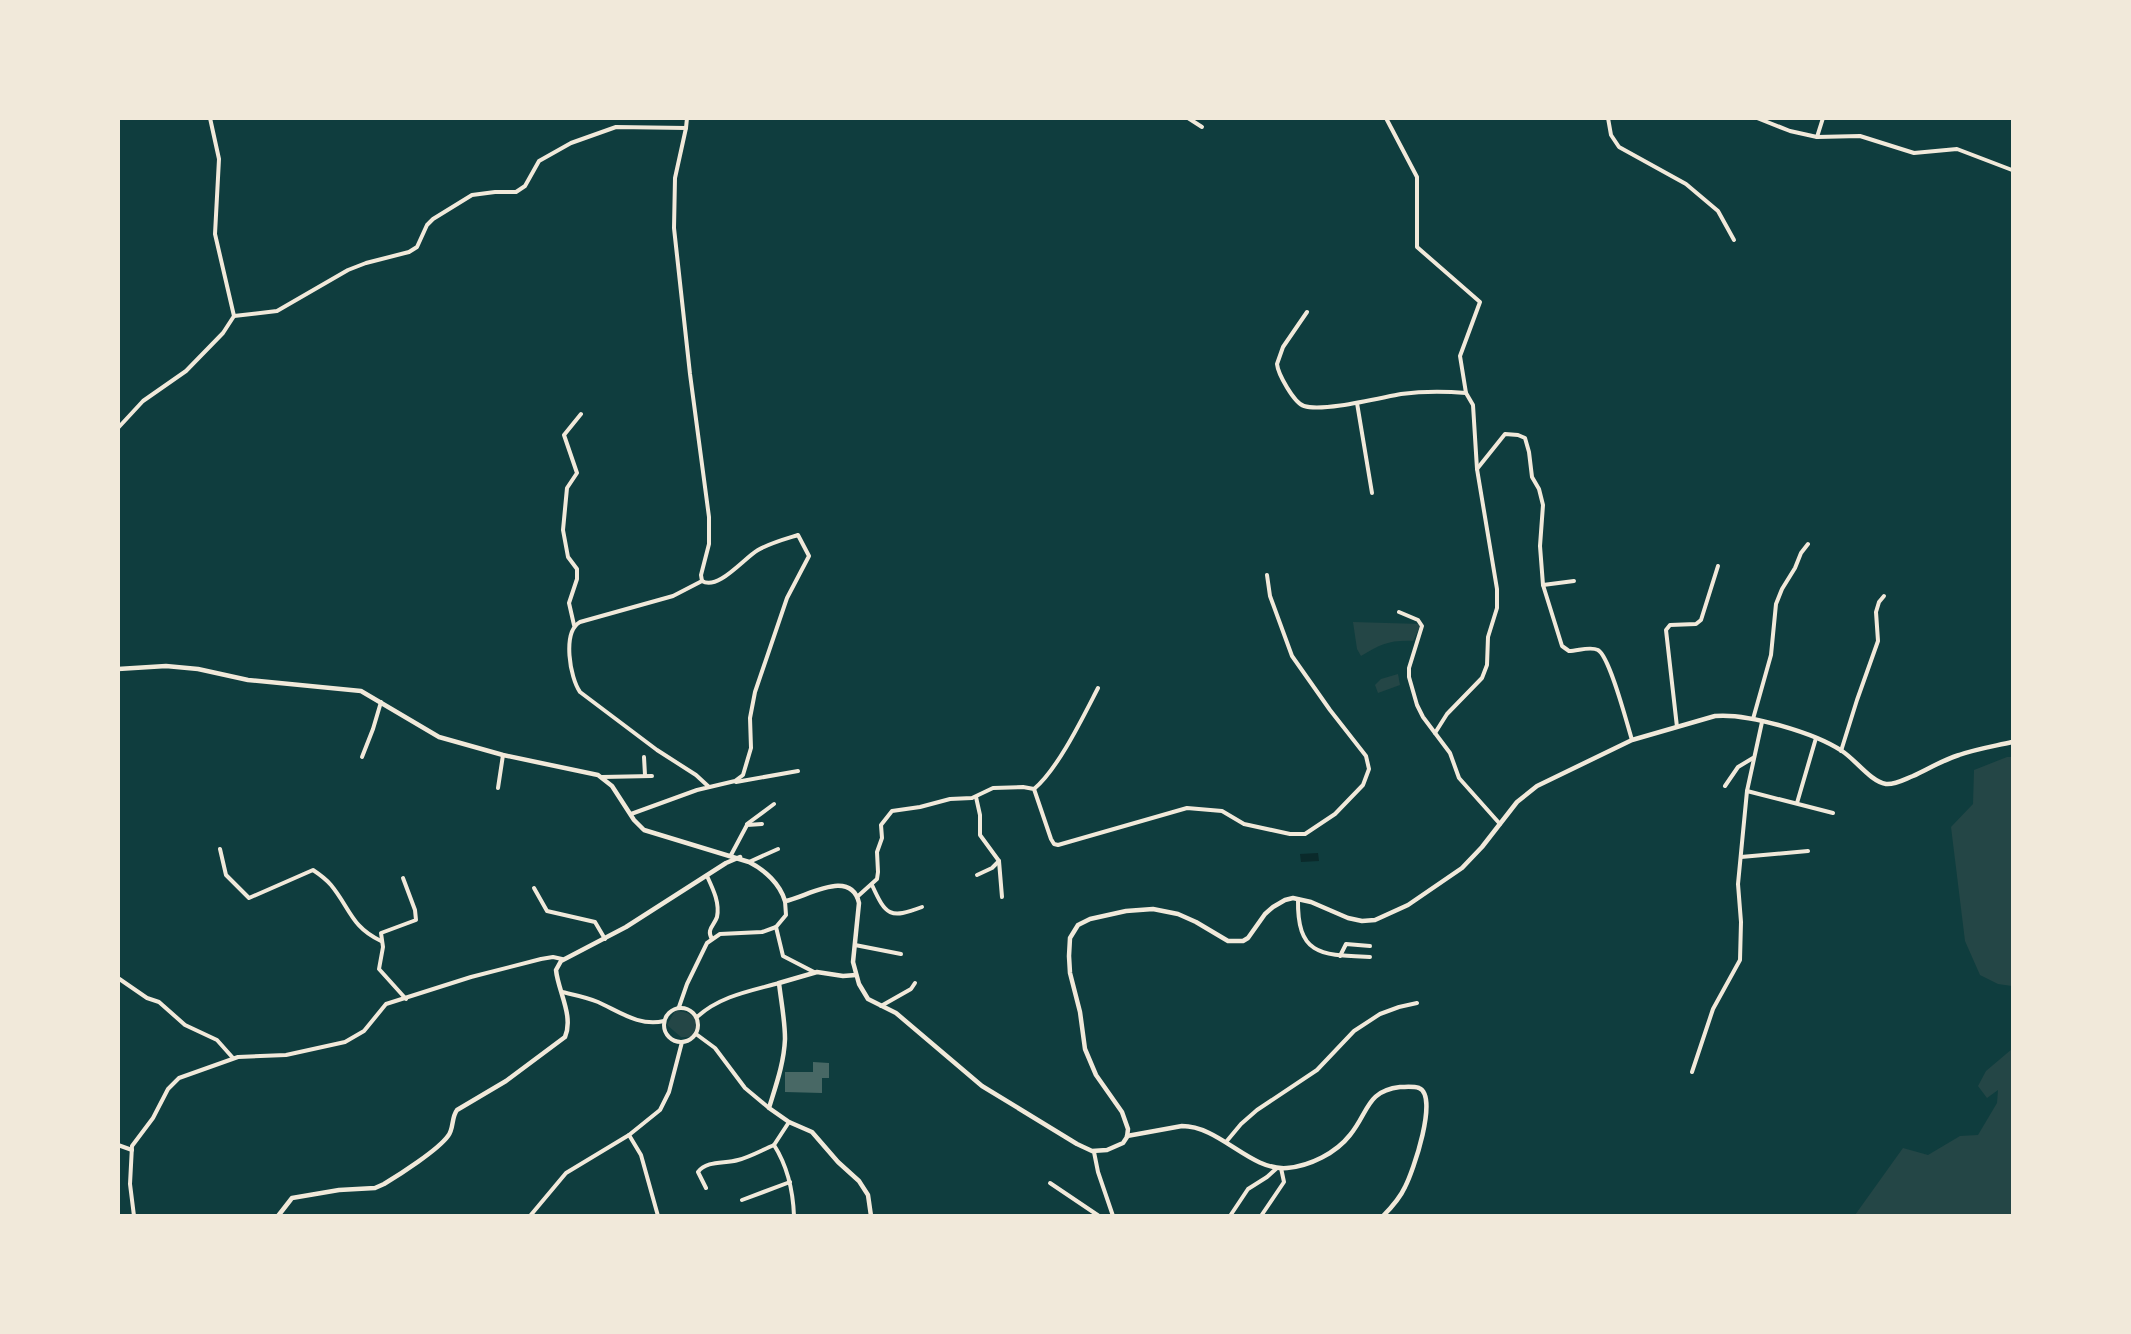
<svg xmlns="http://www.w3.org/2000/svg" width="2131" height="1334" font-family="'Fira Sans',sans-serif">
	<rect width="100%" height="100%" fill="#0f3d3e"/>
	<g fill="#244646">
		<path d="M1353 622 1421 624 1413 641C1390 640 1381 644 1361 656L1357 649Z"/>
		<path d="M1398 674 1400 685 1378 693 1375 685 1381 679Z"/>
		<path d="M2007 757H2012V986L1998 984 1980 975 1965 941 1951 827 1973 804 1974 770Z"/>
		<path d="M675 1011C691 1011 705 1021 691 1037H681L667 1025Z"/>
		<path d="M2012 1049V1215H1855L1903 1148 1928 1155 1960 1136 1978 1135 1997 1103 1998 1090 1987 1098 1978 1086 1986 1071Z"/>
	</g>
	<path fill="#0a2a2b" d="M1318 853 1319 861 1301 862 1300 854Z"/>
	<path fill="#486865" d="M813 1062 829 1063V1078H822V1093L785 1092V1072H813Z"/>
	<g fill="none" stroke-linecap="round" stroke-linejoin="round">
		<g stroke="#f1e9da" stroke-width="4">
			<path d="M210 118 219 159 215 234 234 316"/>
			<path d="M1188 118 1202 127"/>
			<path d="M1386 118 1417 177V247L1480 302 1460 356 1466 393"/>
			<path d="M1608 118 1611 135 1619 147 1686 184 1718 211 1734 240"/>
			<path d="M1757 118 1790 131 1817 137 1860 136 1914 153 1957 149 2012 170"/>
			<path d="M686 128 675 178 674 228 690 374 709 517V544L701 575 702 581"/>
			<path d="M1817 137 1823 118"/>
			<path d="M1307 312 1283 347 1277 364C1278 374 1294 403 1304 406 1323 412 1379 398 1401 394 1423 391 1444 391 1466 393L1473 405 1477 469 1497 589V608L1488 637 1487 665 1482 678 1447 714 1435 733"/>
			<path d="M1357 403 1372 493"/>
			<path d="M118 428 143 401 186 371 223 333 234 316 277 311 348 270 366 263 409 252 417 247 427 225 433 219 472 195 495 192H516L525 186 539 161 571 143 616 127 686 128 687 118"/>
			<path d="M1477 469 1505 434 1518 435 1525 438 1529 452 1532 477 1539 489 1543 505 1540 546 1543 585 1562 646 1569 651C1578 651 1590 646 1598 650 1610 657 1627 724 1632 740"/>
			<path d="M1543 585 1574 581"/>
			<path d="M1399 612 1418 620 1422 626 1409 668V677L1417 705 1423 717 1450 753 1459 778 1500 824"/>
			<path d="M574 625 569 603 577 579V569L568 557 563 530 567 488 577 473 564 435 581 414"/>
			<path d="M1753 719 1771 655 1776 604 1782 589 1795 568 1801 553 1808 544"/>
			<path d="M1677 727 1666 630 1670 625 1696 624 1701 620 1718 566"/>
			<path d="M1841 751 1857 700 1878 641 1876 612 1879 602 1884 596"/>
			<path d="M362 757 373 729 381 702"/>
			<path d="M644 757 645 775"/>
			<path d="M602 777 652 776"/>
			<path d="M736 782 798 771"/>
			<path d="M1725 786 1738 767 1753 758"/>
			<path d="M498 788 503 755"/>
			<path d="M1034 789C1058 769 1083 717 1098 688"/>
			<path d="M1747 791 1833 813"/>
			<path d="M976 797 980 815V835L999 861 1002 897"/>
			<path d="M1797 803 1816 738"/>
			<path d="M631 814 697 790 735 781 743 775 751 748 750 718 755 692 787 598 809 556 798 535C785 539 770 543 758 550 744 558 718 591 702 581L673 596 580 622C562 632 570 678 580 692L657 750 696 775 709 787"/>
			<path d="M747 824 774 804"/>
			<path d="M220 849 226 875 249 898 313 870C319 874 326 879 331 885 350 908 351 927 381 941"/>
			<path d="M731 855 747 825 762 824"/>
			<path d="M1741 857 1808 851"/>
			<path d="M749 862 778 849"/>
			<path d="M977 875 992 868 999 861"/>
			<path d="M707 876C713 889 720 903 717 917 714 926 706 929 712 939"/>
			<path d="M403 878 415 910 416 920 381 933 383 947 379 969 406 999"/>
			<path d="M872 885C886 916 890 919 922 907"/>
			<path d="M534 888 547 911 595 922 605 939"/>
			<path d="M857 897 877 879 878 872 877 852 882 838 881 825 892 811 920 807 950 799 972 798 993 788 1023 787 1034 789 1051 839 1054 844 1058 845 1187 808 1222 811 1244 824 1290 834H1305L1335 814 1363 785 1369 769 1366 756 1330 710 1292 656 1270 596 1267 575"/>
			<path d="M1298 899C1297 956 1321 955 1370 957"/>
			<path d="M776 927 783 956 814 972"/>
			<path d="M855 945 901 954"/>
			<path d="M1340 956 1346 944 1370 946"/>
			<path d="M118 978 147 998 159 1002 185 1025 217 1040 233 1058"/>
			<path d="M562 992C575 995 586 997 598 1002 620 1012 640 1027 664 1021"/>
			<path d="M881 1006 911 989 915 983"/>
			<path d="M679 1007 687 984 707 943 720 934 762 932 776 927 786 915 785 901"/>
			<circle cx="681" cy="1025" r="17"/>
			<path d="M697 1017C720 996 750 991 779 983"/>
			<path d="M696 1034 715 1048 745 1088 769 1108"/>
			<path d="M1692 1072 1713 1009 1740 960 1741 922 1738 884 1747 791 1762 722"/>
			<path d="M789 1122 774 1145C788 1167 793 1190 794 1216"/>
			<path d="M629 1135 641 1155 658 1216"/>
			<path d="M1226 1142 1241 1124 1257 1110 1317 1070 1354 1031 1380 1014 1399 1007 1417 1003"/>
			<path d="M118 1145 132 1150"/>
			<path d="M1094 1152 1098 1172 1113 1216"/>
			<path d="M1050 1183 1099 1216"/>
			<path d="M706 1188 698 1172C707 1160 725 1164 738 1160 750 1157 762 1150 774 1145"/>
			<path d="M742 1200 790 1182"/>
			<path d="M134 1216 130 1184 132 1146 153 1118 168 1089 179 1078 238 1057 286 1055 345 1042 364 1031 386 1004 471 977 541 959 553 957 562 959"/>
			<path d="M530 1216 566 1173 629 1135 660 1110 669 1092 682 1042"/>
			<path d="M1230 1216 1248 1189 1267 1177 1277 1168"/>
			<path d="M1261 1216 1284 1182 1281 1168"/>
		</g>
		<g stroke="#f1e9da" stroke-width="4.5">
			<path d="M118 669 166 666 198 669 248 680 361 691 439 737 503 755 598 775 612 786 634 820 644 830 749 862C765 870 780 884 785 901 805 898 851 867 859 903L853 962 859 984 868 999 896 1013 982 1086 1077 1144 1092 1151 1107 1150 1123 1143 1127 1137 1128 1129 1122 1112 1096 1075 1085 1049 1080 1012 1070 973 1069 956 1070 938 1078 925 1090 919 1126 911 1153 909 1178 914 1196 922 1228 941H1243L1248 938 1265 914 1273 907 1285 900 1293 898 1311 902 1348 918 1362 921 1375 920 1408 905 1462 868 1482 847 1517 802 1537 786 1632 740 1715 716C1748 713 1815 733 1842 751 1856 760 1870 781 1886 784 1895 785 1905 779 1913 776 1928 769 1943 760 1959 755 1976 749 1995 746 2012 742"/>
			<path d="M856 975 843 976 817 972 779 983C781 1001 785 1020 785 1039 784 1063 776 1085 769 1108L789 1122 812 1132 838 1162 859 1181 868 1195 871 1216"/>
			<path d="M1127 1136 1182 1126C1220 1126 1250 1171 1287 1168 1310 1166 1336 1153 1350 1135 1369 1112 1366 1091 1400 1087 1406 1087 1413 1086 1419 1088 1439 1096 1413 1172 1405 1187 1400 1198 1392 1207 1383 1216"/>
			<path d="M278 1216 292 1198 339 1190 375 1188 384 1184C399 1175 438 1150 448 1136 454 1129 451 1118 457 1110L506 1081 565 1037C574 1016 558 991 556 970L561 961 626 927 726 863 740 857"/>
		</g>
	</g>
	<rect width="2131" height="1334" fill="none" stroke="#f1e9da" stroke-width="240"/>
</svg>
